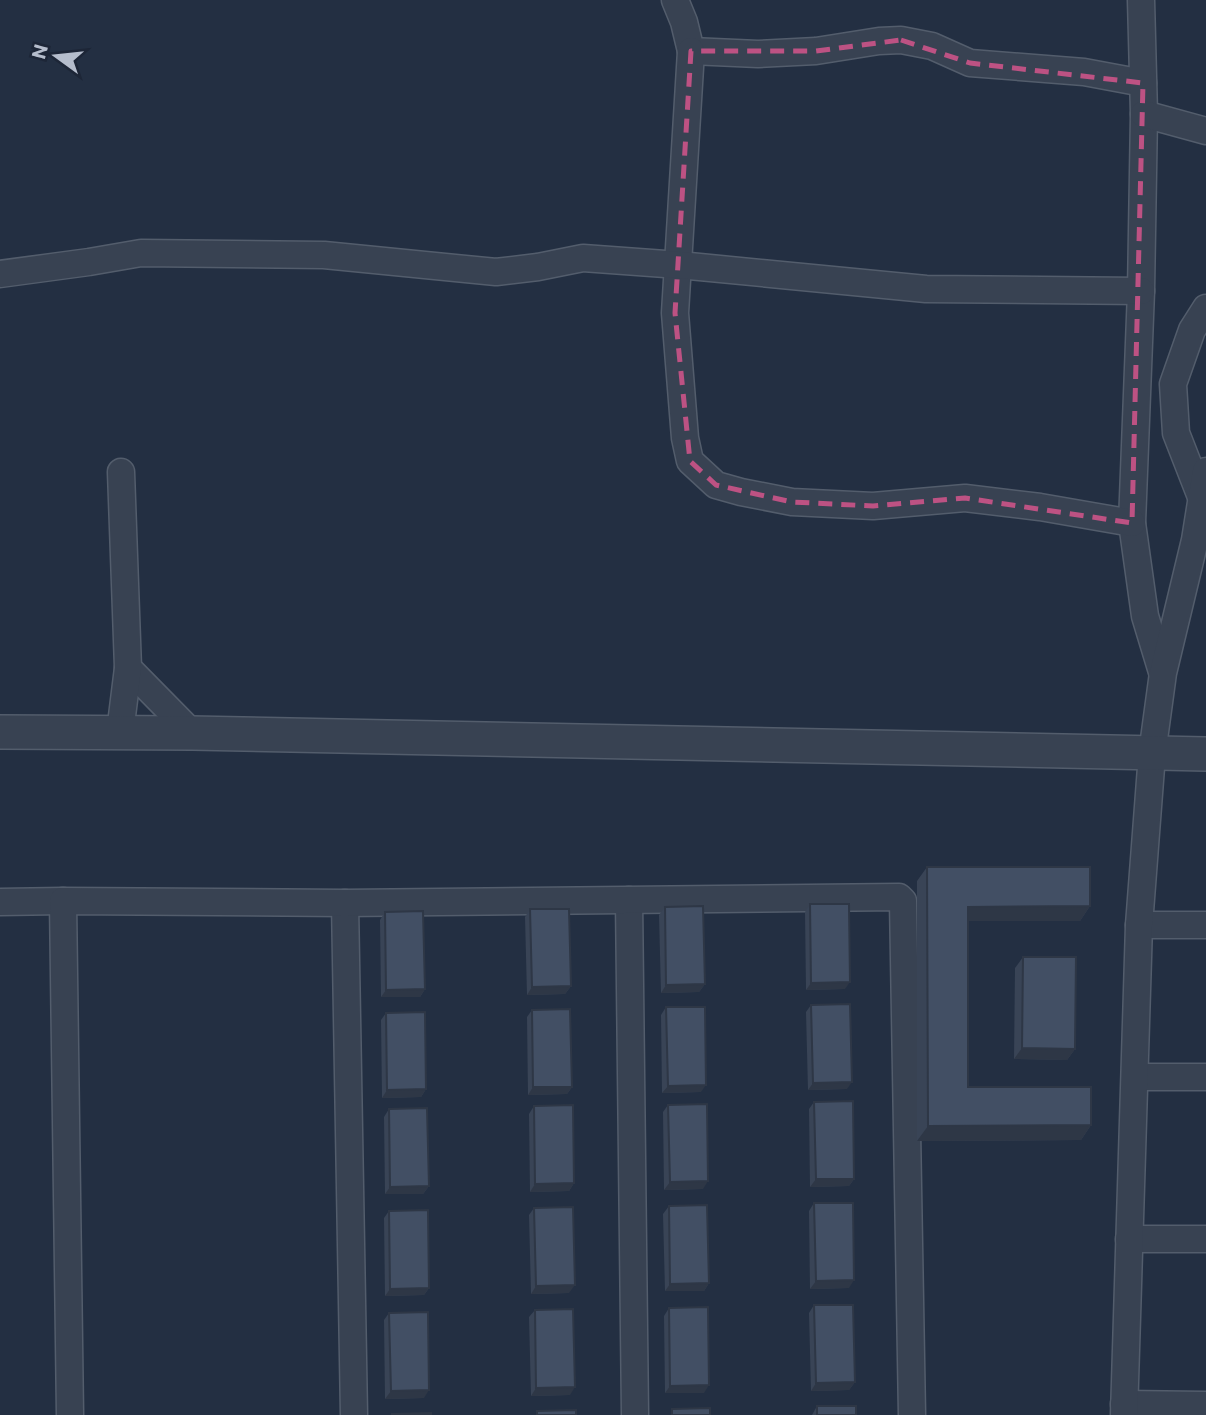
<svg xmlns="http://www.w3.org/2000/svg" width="1206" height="1415" font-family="Commissioner,sans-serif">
	<rect width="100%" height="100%" fill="#232f42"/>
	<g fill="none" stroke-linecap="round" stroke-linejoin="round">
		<defs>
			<g id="minor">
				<path d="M675 0 684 22 691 51 758 54 816 51 879 41 901 40 932 46 970 63 1084 72 1143 83"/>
				<path d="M1141 0 1144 114 1141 291 1132 523 1145 616 1162 672"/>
				<path d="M691 51 675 313 685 438 690 461 716 485 741 492 792 502 873 506 965 498 1040 507 1132 523"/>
				<path d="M1144 114 1206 131"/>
				<path d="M0 274 89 262 141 253 324 255 496 272 538 267 583 258 679 265 926 289 1141 291"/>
				<path d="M1201 497 1176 433 1173 384 1192 330 1206 308"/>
				<path d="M128 668 192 733"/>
				<path d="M120 732 128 668 121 472"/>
				<path d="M629 900 635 1415"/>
				<path d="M0 902 63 901"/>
				<path d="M345 903 354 1415"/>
				<path d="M1139 925H1206"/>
				<path d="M1135 1077H1206"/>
				<path d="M1129 1239H1206"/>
				<path d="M1124 1404 1206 1405"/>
				<path d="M70 1415 63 901 345 903 899 897 903 901 912 1415"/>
				<path d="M1124 1415 1139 925 1152 754 1163 673 1195 540 1206 471"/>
			</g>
			<path id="tertiary" d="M0 732 192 733 1206 754"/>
		</defs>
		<use href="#minor" stroke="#535d6c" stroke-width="29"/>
		<use href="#tertiary" stroke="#535d6c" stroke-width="36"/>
		<use href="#minor" stroke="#384252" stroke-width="26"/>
		<use href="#tertiary" stroke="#384252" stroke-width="33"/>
	</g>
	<g fill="#394456">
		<path d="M927 867 1090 906 1080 921H968V1087L1091 1125 1081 1140 917 1141V881Z"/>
		<path d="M810 904 845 989 806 990 805 912Z"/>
		<path d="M665 907 705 984 699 992 661 993 659 915Z"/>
		<path d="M530 909 571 986 565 994 527 995 525 917Z"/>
		<path d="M385 912 425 989 420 997H381L380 920Z"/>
		<path d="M1023 957 1075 1049 1067 1060 1014 1059 1015 968Z"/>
		<path d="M811 1005 847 1089 808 1090 806 1012Z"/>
		<path d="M666 1007 701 1092 662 1093 661 1015Z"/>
		<path d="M532 1010 572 1087 567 1094 528 1095 527 1017Z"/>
		<path d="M386 1013 426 1089 421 1097 382 1098 381 1020Z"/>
		<path d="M814 1102 854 1179 849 1186 810 1187 809 1109Z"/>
		<path d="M668 1105 703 1189 664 1190 663 1112Z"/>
		<path d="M534 1106 574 1183 569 1191 530 1192 529 1114Z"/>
		<path d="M389 1109 429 1186 423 1194H385L384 1117Z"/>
		<path d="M814 1203 849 1288 810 1289 809 1211Z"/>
		<path d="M669 1206 709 1283 704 1291H665L663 1214Z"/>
		<path d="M534 1208 569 1293 531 1294 529 1215Z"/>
		<path d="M389 1211 429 1288 424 1295 385 1296 384 1218Z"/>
		<path d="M814 1305 855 1382 849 1390 811 1391 809 1313Z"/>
		<path d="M669 1308 704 1393H665L664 1316Z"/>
		<path d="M535 1310 570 1395 531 1396 529 1317Z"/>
		<path d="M389 1313 424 1398 385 1399 384 1320Z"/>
		<path d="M817 1406 856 1415H812Z"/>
	</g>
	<g fill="#2e3746">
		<path d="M1090 906 1080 921H958L968 907Z"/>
		<path d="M850 982 845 989 806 990 811 983Z"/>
		<path d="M705 984 699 992 661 993 666 985Z"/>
		<path d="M571 986 565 994 527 995 532 987Z"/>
		<path d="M425 989 420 997H381L386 990Z"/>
		<path d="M1022 1048 1075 1049 1067 1060 1014 1059Z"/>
		<path d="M852 1082 847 1089 808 1090 813 1083Z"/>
		<path d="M706 1085 701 1092 662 1093 668 1086Z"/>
		<path d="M533 1087H572L567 1094 528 1095Z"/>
		<path d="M426 1089 421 1097 382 1098 387 1090Z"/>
		<path d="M1091 1125 1081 1140 917 1141 928 1126Z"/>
		<path d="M816 1179H854L849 1186 810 1187Z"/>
		<path d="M708 1181 703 1189 664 1190 670 1182Z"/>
		<path d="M574 1183 569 1191 530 1192 535 1184Z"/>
		<path d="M429 1186 423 1194H385L390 1187Z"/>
		<path d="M854 1280 849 1288 810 1289 816 1281Z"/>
		<path d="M709 1283 704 1291H665L670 1284Z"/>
		<path d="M575 1285 569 1293 531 1294 536 1286Z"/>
		<path d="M429 1288 424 1295 385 1296 390 1289Z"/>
		<path d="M855 1382 849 1390 811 1391 816 1383Z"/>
		<path d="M709 1385 704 1393H665L670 1386Z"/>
		<path d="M575 1387 570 1395 531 1396 536 1388Z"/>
		<path d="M429 1390 424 1398 385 1399 391 1391Z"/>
	</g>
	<g fill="#424f64" stroke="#2e3746" stroke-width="2">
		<path d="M927 867H1090V906L968 907V1087H1091V1125L928 1126Z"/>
		<path d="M810 904H849L850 982 811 983Z"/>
		<path d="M703 906 705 984 666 985 665 907Z"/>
		<path d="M530 909H569L571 986 532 987Z"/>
		<path d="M423 911 425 989 386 990 385 912Z"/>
		<path d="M1023 957H1076L1075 1049 1022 1048Z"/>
		<path d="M850 1004 852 1082 813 1083 811 1005Z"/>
		<path d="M666 1007H705L706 1085 668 1086Z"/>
		<path d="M570 1009 572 1087H533L532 1010Z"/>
		<path d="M425 1012 426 1089 387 1090 386 1013Z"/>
		<path d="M853 1101 854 1179H816L814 1102Z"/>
		<path d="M707 1104 708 1181 670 1182 668 1105Z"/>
		<path d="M573 1105 574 1183 535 1184 534 1106Z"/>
		<path d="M427 1108 429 1186 390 1187 389 1109Z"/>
		<path d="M814 1203H853L854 1280 816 1281Z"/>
		<path d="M707 1205 709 1283 670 1284 669 1206Z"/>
		<path d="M573 1207 575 1285 536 1286 534 1208Z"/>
		<path d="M428 1210 429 1288 390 1289 389 1211Z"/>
		<path d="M814 1305H853L855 1382 816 1383Z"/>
		<path d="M708 1307 709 1385 670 1386 669 1308Z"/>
		<path d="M573 1309 575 1387 536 1388 535 1310Z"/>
		<path d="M428 1312 429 1390 391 1391 389 1313Z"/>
		<rect x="817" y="1406" width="39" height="9"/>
		<path d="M710 1408V1415H672V1409Z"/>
		<path d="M576 1410V1415H537V1411Z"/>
		<path d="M431 1413V1415H392V1414Z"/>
	</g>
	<path fill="none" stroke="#bd5283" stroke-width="5" stroke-dasharray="14 9" stroke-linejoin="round" d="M901 40 970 63 1143 83 1132 523 965 498 873 506 792 502 716 485 690 461 675 313 691 51H816Z"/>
	<g transform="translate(56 56) rotate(285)" stroke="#1d2637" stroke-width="5" paint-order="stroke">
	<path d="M0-5L12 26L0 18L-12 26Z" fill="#b5bdcc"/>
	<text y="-10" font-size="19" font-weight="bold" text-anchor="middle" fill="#b5bdcc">N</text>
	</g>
</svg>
